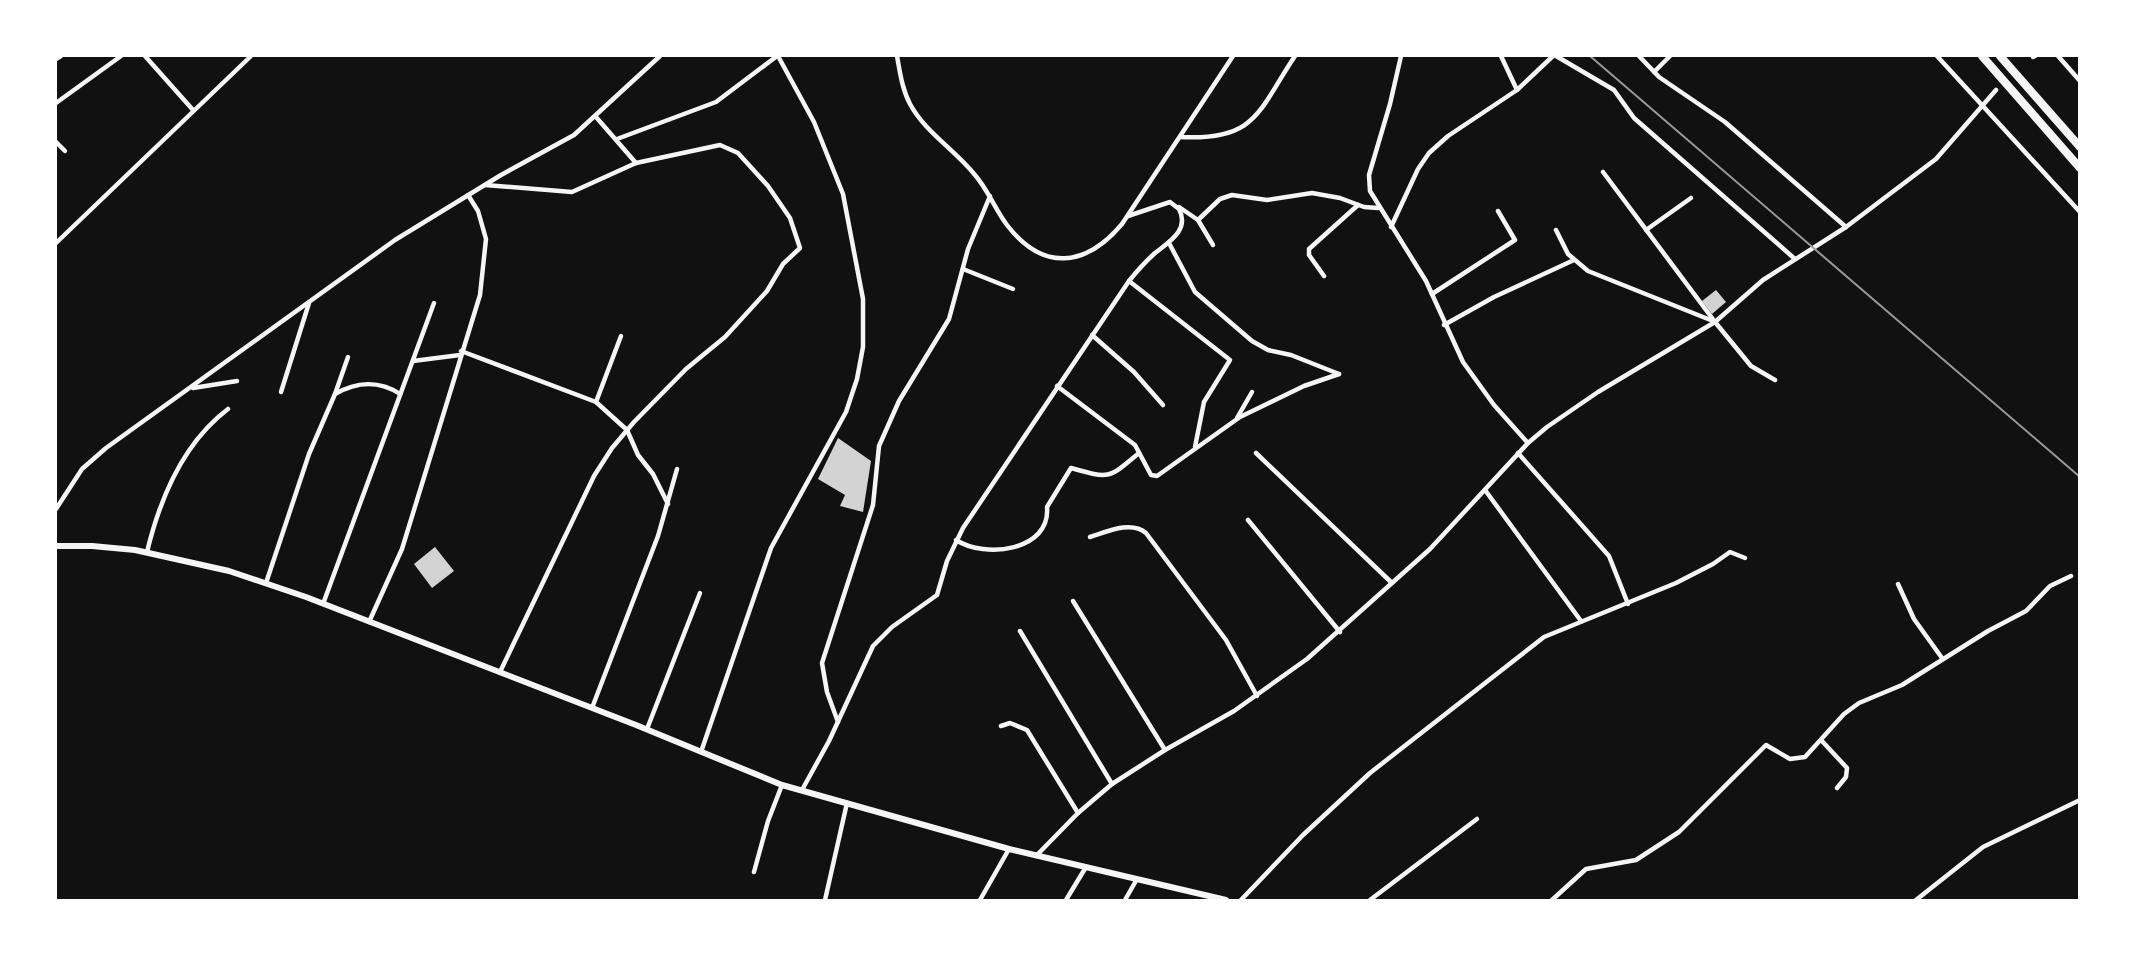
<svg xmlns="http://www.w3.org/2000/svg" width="2135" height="956" font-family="'Golos Text',sans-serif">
	<rect width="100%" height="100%" fill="#111"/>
	<g fill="#d3d3d3">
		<path d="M1716 290 1726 302 1712 314 1702 301Z"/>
		<path d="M838 438 871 461 863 512 840 506 845 495 818 479Z"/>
		<path d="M435 547 454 571 432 588 414 564Z"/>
	</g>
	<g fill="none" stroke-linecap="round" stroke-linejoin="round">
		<g stroke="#f5f5f5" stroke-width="4.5">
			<path d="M145 56 193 110"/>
			<path d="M897 56C900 72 902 89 910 104 925 132 955 150 975 175 988 190 995 209 1007 225 1043 272 1086 267 1122 224L1233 56"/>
			<path d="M1401 56 1390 104 1369 175 1370 191 1426 281 1463 362 1494 405 1528 443"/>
			<path d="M1501 56 1517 90"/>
			<path d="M1556 56 1614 90 1634 118 1795 259"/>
			<path d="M1639 56 1659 77 1725 122 1846 227"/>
			<path d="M1937 56 2080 212"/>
			<path d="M2058 56 2080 81"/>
			<path d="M2033 57 2035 56"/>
			<path d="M56 59 61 56"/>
			<path d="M1654 72 1670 56"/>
			<path d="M56 103 121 56"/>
			<path d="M596 117 636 163"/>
			<path d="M1180 137C1257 141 1258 111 1295 56"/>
			<path d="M617 139 716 102 777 56"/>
			<path d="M56 142 65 151"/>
			<path d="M1603 172 1715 322 1751 366 1775 380"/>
			<path d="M485 185 572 192 636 163 720 145 738 153 768 186 790 218 800 248 783 264 767 291 725 337 686 369 634 422 612 448 594 476 500 672"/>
			<path d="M1179 207 1198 220 1213 245"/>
			<path d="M1198 220 1220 199 1232 195 1267 200 1312 193 1340 198 1364 207 1378 208"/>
			<path d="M1391 227 1418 169 1429 153 1448 136 1517 90 1553 56"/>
			<path d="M1556 230 1568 254 1588 271 1713 321"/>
			<path d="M1646 230 1691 198"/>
			<path d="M56 243 251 56"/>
			<path d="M1169 243 1195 292 1252 341 1268 350 1291 355 1339 374"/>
			<path d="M963 269 1013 289"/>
			<path d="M1324 276 1309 255V249L1358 205"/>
			<path d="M1129 281 1230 360 1204 402 1195 447"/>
			<path d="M1432 294 1515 240 1498 211"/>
			<path d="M1444 325 1494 297 1574 260"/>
			<path d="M1092 335 1134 372 1163 405"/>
			<path d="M461 351 596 402 627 430 638 455 653 474 668 504"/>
			<path d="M413 361 460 355"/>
			<path d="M1057 386 1135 445 1151 475 1157 476 1240 417 1304 386 1339 374"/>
			<path d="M193 388 237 381"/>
			<path d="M281 392 309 303"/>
			<path d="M335 394 348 357"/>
			<path d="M596 402 621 336"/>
			<path d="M1237 418 1252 392"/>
			<path d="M1256 453 1392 583"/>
			<path d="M1518 453 1609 556 1628 604"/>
			<path d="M1485 490 1581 621"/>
			<path d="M56 509 82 469 106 448 395 240 501 175 574 135 660 56"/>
			<path d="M1248 520 1340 632"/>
			<path d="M1090 537C1106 532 1131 520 1146 533L1226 640 1257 696"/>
			<path d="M956 540C985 559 1051 551 1047 507L1071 468C1110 479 1108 479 1139 453"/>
			<path d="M147 552C160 498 183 443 228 409"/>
			<path d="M266 583 309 454 335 394C356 382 379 380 400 394"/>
			<path d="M1898 584 1914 619 1942 658"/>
			<path d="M1073 601 1165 750"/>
			<path d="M323 604 434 303"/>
			<path d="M369 622 402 549 480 295 486 239 478 211 468 195"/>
			<path d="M1020 631 1112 784"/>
			<path d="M592 708 658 536 677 469"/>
			<path d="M838 722 827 692 822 663 873 505 879 446 899 401 949 319 968 249 990 196"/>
			<path d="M1001 726 1010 723 1027 730 1078 813"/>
			<path d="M647 729 700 593"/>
			<path d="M1821 740 1847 768 1846 777 1837 788"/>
			<path d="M701 752 771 548 846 412 857 379 863 347V299L843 194 814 122 778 56"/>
			<path d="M802 790 829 741 873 646 892 627 937 595 947 561 963 528 1129 281C1137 271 1145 262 1155 253 1169 242 1190 230 1179 209L1170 202 1128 216"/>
			<path d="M1036 856 1078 813 1112 784 1165 750 1234 711 1307 659 1430 549 1528 443 1547 427 1598 392 1715 322 1763 280 1846 227 1936 159 1996 90"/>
			<path d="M754 872 768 821 782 785"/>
			<path d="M825 900 847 803"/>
			<path d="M980 900 1009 849"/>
			<path d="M1066 900 1086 867"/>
			<path d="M1125 900 1137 879"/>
			<path d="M1241 900 1303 835 1370 773 1544 637 1676 583 1713 564 1730 552 1745 558"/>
			<path d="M1370 900 1477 819"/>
			<path d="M1552 900 1586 869 1636 860 1679 832 1766 745 1790 759 1805 757 1844 714 1859 703 1902 685 1988 631 2026 611 2050 586 2071 576"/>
			<path d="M1916 900 1983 847 2080 800"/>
		</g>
		<path stroke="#f5f5f5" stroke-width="6" d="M56 546H92L135 550 229 571 306 597 636 725 782 785 1009 849 1226 900"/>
		<g stroke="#f5f5f5" stroke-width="8">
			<path d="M1982 56 2080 168"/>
			<path d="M2000 56 2080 147"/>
		</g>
		<path stroke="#9a9a9a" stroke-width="2" d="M1590 56 2080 477"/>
	</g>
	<rect width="2135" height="956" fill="none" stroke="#ffffff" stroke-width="114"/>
</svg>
